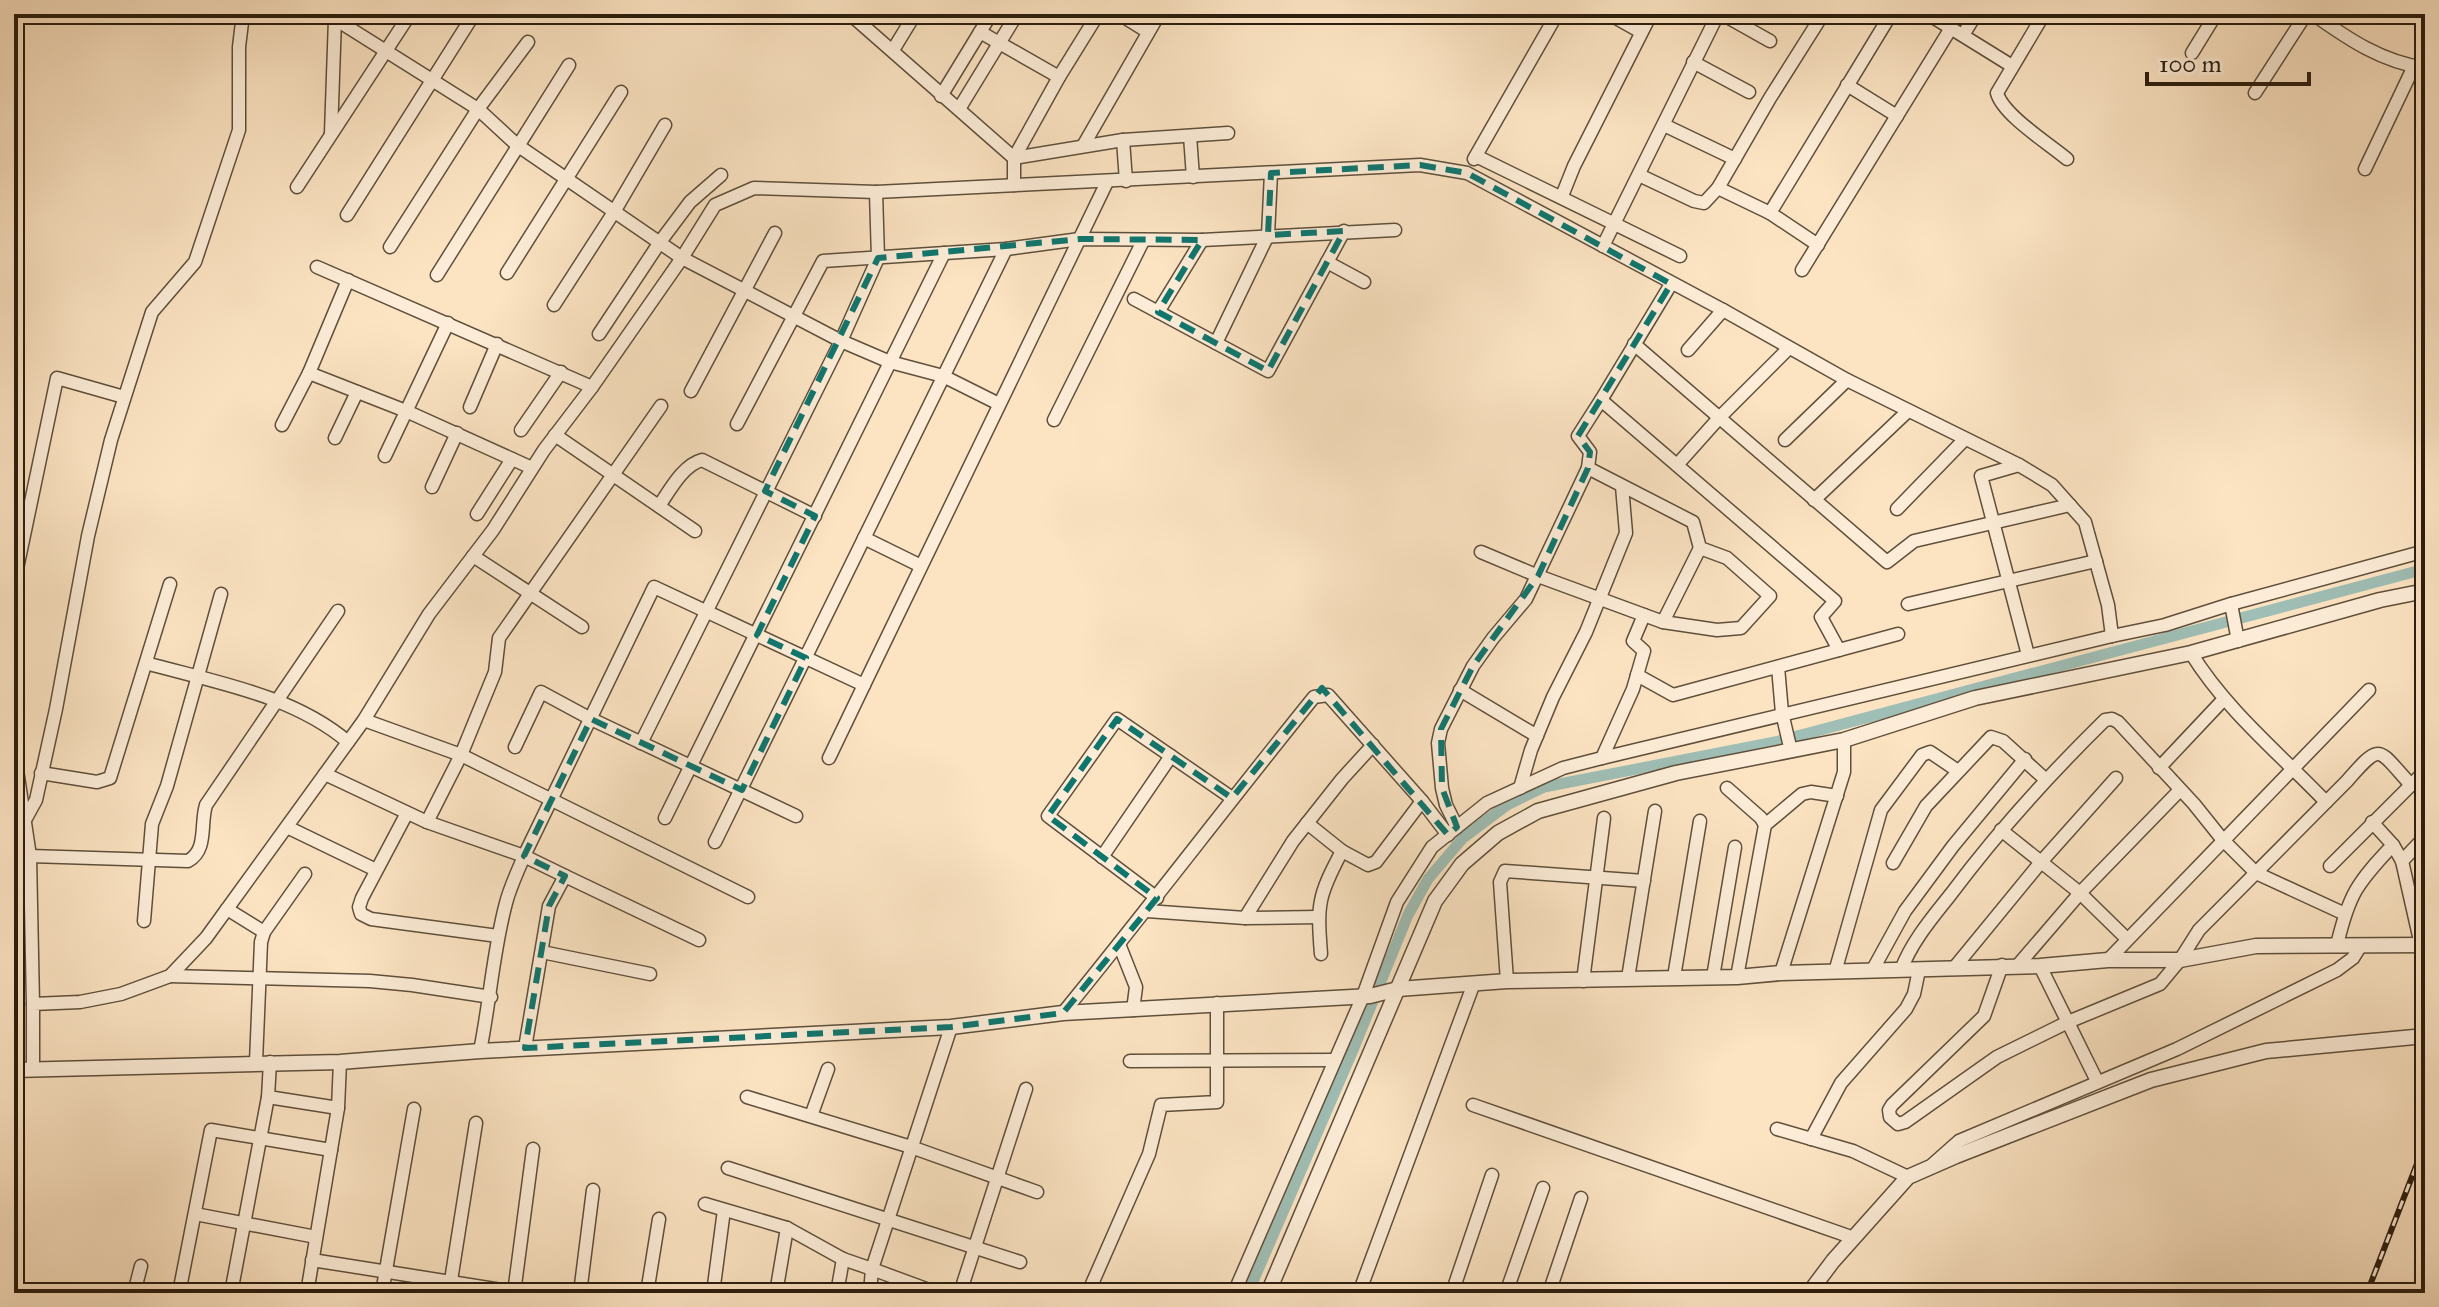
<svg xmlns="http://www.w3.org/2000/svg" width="2439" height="1307" font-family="'IM FELL Great Primer',serif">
	<rect width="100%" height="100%" fill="#fce4c3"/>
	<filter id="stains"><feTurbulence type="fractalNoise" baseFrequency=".0025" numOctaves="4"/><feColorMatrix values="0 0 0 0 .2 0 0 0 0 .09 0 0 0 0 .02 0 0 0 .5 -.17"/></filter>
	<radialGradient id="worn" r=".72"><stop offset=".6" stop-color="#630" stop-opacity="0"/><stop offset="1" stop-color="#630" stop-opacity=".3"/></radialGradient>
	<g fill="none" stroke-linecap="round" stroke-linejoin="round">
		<path stroke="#9fbeb5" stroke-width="11" d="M1248 1293 1353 1050 1408 915 1428 879 1463 838 1507 805 1544 787 1775 742 2425 569"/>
		<defs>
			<g id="minor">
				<path d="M327 14 478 109 517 145 682 258 841 341 890 362 943 376 999 404"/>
				<path d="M850 14 1014 158 1123 140 1228 133"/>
				<path d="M1119 14 1148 32"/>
				<path d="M1609 14 1641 32"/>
				<path d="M1722 14 1770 41"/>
				<path d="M1928 14 2012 66"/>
				<path d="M2044 14 1997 93C2003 115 2048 143 2067 159"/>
				<path d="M2313 14C2348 39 2382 62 2425 68"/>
				<path d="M980 32 1059 77"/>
				<path d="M1963 35 1976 14"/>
				<path d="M893 50 915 14"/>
				<path d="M2192 53 2216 14"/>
				<path d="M1693 62 1749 92"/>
				<path d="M1847 85 1897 116"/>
				<path d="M2255 93 2306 14"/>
				<path d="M941 96 991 14"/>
				<path d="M959 109 1017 14"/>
				<path d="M1664 125 1735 159"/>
				<path d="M331 133 335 19 337 16"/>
				<path d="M1190 136 1193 177"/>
				<path d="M1123 140 1126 181"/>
				<path d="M1083 146 1159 14"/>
				<path d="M1476 156 1680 256"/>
				<path d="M1474 159 1557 14"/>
				<path d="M2365 169 2414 66"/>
				<path d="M1639 175 1694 201 1704 203 1718 188"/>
				<path d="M1014 185V158L1059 77 1098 14"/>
				<path d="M297 187 410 14"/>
				<path d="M1562 196 1574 166 1651 14"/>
				<path d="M1770 213 1891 14"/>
				<path d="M347 215 474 14"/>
				<path d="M1818 245 1770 213 1718 188 1770 98 1823 14"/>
				<path d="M1603 246 1718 14"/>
				<path d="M390 247 478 109 528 42"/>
				<path d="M1327 262 1364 282"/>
				<path d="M317 267 592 387"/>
				<path d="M1802 270 1951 28"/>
				<path d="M507 273 621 92"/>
				<path d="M437 275 569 65"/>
				<path d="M1134 299 1268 371 1344 231"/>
				<path d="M554 305 614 212 665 125"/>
				<path d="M1158 312 1202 240"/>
				<path d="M599 334 660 242 690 202 721 175"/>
				<path d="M1216 343 1268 235 1271 173"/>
				<path d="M1634 344 1887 562 1914 541 2070 505"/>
				<path d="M1688 350 1723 310"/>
				<path d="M309 373 348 280"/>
				<path d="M691 391 775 233"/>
				<path d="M1601 400 1671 284"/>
				<path d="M470 407 497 344"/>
				<path d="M1054 420 1143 241"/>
				<path d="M737 424 823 261 1006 249 1080 239 1202 240 1395 230"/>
				<path d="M282 425 309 373 406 411 532 468"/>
				<path d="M521 430 561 372"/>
				<path d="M555 435 695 531"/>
				<path d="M335 438 357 392"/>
				<path d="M1785 440 1847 380"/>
				<path d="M385 456 448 323"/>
				<path d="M1677 465 1719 418 1788 349"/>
				<path d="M2019 465 1981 476 2028 655"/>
				<path d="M432 487 457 433"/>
				<path d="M1814 500 1908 411"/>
				<path d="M659 506C670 490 683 465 702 460L815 516"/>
				<path d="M1897 509 1964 440"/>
				<path d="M477 514 512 459"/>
				<path d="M864 538 921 566"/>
				<path d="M1481 552 1538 576 1663 622 1717 630 1741 628 1770 596 1727 558 1700 548 1693 522 1588 468"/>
				<path d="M473 556 582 627"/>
				<path d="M14 583 57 378 124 397"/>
				<path d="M1908 604 2096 561"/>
				<path d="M2231 604 2425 551"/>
				<path d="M1663 622 1700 548"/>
				<path d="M2191 653C2226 710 2280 754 2326 802"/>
				<path d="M146 663C214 682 293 695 348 742"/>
				<path d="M1778 667 1782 713 1791 751"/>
				<path d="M1637 675 1673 695 1898 634"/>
				<path d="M1460 690 1537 736"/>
				<path d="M364 720 461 755 748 897"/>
				<path d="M641 743 841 341 878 258 876 192"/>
				<path d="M515 747 541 692 591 719 796 816"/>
				<path d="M14 750 30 856 33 1004"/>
				<path d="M829 758 864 685"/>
				<path d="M1602 758 1633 689 1644 651 1633 641 1644 615"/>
				<path d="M2159 768 2224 699"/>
				<path d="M41 773 97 782 110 778 170 584"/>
				<path d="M325 774 427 822 524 856 565 876"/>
				<path d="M1520 788 1531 750 1553 697 1586 632 1626 533 1622 486"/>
				<path d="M1727 788 1761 818 1765 825 1737 977"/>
				<path d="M407 813 362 898 359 907 361 914 371 919 498 936"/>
				<path d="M665 818 944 253"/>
				<path d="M25 820 36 800 56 709 88 536 111 440 152 312 195 262 239 130V47L243 14"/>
				<path d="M427 822 461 755 495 672 499 638 661 406"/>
				<path d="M2372 822 2393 845 2402 861 2421 945"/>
				<path d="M1307 823 1342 851 1368 865 1376 862 1422 801"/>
				<path d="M1765 825 1802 794 1811 792 1837 796"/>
				<path d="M287 827 376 870"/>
				<path d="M1457 827 1446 805 1442 788 1438 743 1441 729 1473 666 1493 638 1526 599 1588 468 1590 452 1578 436 1601 400 1835 601 1821 617 1839 650"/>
				<path d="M2001 830 2080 893 2127 939"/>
				<path d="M715 842 1006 249"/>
				<path d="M30 856 188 861C208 850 200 824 206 805L338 611"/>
				<path d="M1102 857 1171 756"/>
				<path d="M2402 861 2425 837"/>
				<path d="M1893 863 1926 806 1991 737 2003 741 2045 779"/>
				<path d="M2330 866 2425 771"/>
				<path d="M1157 898 1048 816 1117 719 1232 798"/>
				<path d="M227 909 264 932"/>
				<path d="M1147 911 1245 918 1318 917"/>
				<path d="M1245 918 1293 841 1342 779 1373 745"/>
				<path d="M144 921 152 824 167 786 221 594"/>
				<path d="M1119 944 1136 987 1133 1010"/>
				<path d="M2337 945C2349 894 2357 883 2393 845"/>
				<path d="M542 952 650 974"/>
				<path d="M1321 954C1317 904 1318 896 1342 851"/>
				<path d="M2108 960 2369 690"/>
				<path d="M2019 964 2080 893 2180 790"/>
				<path d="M2002 965 1984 1016 1892 1105 1889 1110 1890 1117 1898 1124 1905 1122 1997 1057 2068 1022 2160 984 2180 960 2199 930 2347 781C2382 741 2377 748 2411 785"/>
				<path d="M2040 966 2097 1081"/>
				<path d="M1954 968 2041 862 2116 778"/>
				<path d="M1901 970C1912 941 1932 918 1951 894 1998 831 2049 775 2105 720L2112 719 2118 722 2194 804 2222 839 2256 873 2345 914"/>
				<path d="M1872 971 1905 911 1953 846 2025 759"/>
				<path d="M1835 972 1881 810 1922 755 1930 752 1958 771"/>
				<path d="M1781 973 1844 772V740"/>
				<path d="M170 976 370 981 412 985 491 997"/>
				<path d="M1674 977 1700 821"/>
				<path d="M1713 977 1735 847"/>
				<path d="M1628 978 1655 811"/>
				<path d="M1507 981 1500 882 1505 871 1644 881"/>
				<path d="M1583 981 1604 818"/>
				<path d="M1063 1013C1148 909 1229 802 1314 697L1328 695 1422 801 1448 835"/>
				<path d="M525 1048 549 906 565 876 699 940"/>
				<path d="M480 1051C490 1002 493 951 506 903 510 887 518 871 524 856L654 587 864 685 1107 182"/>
				<path d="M1130 1061 1335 1060"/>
				<path d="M256 1062 261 942 264 932 305 874"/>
				<path d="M33 1069V1004L80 1002 121 994 170 976 206 938 364 720 429 614 493 530 544 450 592 387 682 258 715 205 754 188 876 192 1420 165 1467 173 1723 310 1847 380 2019 465 2052 485 2085 522 2108 605 2112 636 2165 625 2231 604 2238 641"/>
				<path d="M268 1097 338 1108"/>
				<path d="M747 1097 911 1147 1037 1192"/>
				<path d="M1473 1105 1854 1238"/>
				<path d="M811 1116 828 1069"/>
				<path d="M1777 1129 1853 1151 1908 1177"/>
				<path d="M1811 1139 1841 1083 1906 1009 1914 994 1919 970"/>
				<path d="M1933 1164 1959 1141 2177 1049 2337 970 2353 958 2361 945"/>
				<path d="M728 1168 1020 1262"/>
				<path d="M705 1204 787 1228 843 1259 872 1269 951 1027"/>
				<path d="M195 1214 316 1237"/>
				<path d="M312 1260 521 1293"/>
				<path d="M134 1293 141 1266"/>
				<path d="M179 1293 211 1130 331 1150"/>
				<path d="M231 1293 268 1097 270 1062"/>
				<path d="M307 1293 338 1108 340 1062"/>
				<path d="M382 1293 414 1109"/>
				<path d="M449 1293 476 1123"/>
				<path d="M514 1293 533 1149"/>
				<path d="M580 1293 593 1190"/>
				<path d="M647 1293 659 1219"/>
				<path d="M713 1293 724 1210"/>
				<path d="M776 1293 787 1228"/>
				<path d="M837 1293 843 1259"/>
				<path d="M870 1293 872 1269 937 1293"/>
				<path d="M960 1293 1026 1089"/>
				<path d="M1088 1293 1149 1154 1161 1105 1217 1102V1003"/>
				<path d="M1234 1293 1363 996 1397 902 1432 847 1487 803 1563 768 1602 758 2112 636"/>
				<path d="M1359 1293 1474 983"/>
				<path d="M1452 1293 1492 1175"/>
				<path d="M1506 1293 1543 1188"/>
				<path d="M1549 1293 1581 1198"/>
			</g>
			<g id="tertiary">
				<path d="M14 1070 340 1062 480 1051 951 1027 1063 1013 1370 996 1398 989 1507 981 1737 977 1781 973 2040 966 2108 960H2180L2256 946 2425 945"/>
				<path d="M1268 1293 1435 901 1462 864 1498 833 1538 811 1676 773 1844 740 1975 698 2191 653 2380 600 2425 591"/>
				<path d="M1809 1293 1833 1261 1908 1177 1956 1156 2151 1080 2266 1051 2425 1036"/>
			</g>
		</defs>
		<use href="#minor" stroke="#5f4f3b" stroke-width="15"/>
		<use href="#tertiary" stroke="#5f4f3b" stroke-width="17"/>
		<use href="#minor" stroke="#fdedd8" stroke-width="12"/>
		<use href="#tertiary" stroke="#fdedd8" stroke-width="14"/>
		<defs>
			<path id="rail" d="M2367 1293 2425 1143"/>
		</defs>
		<use href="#rail" stroke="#2b1d0e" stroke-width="6"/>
		<use href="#rail" stroke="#fdedd8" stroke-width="3" stroke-dasharray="9" stroke-linecap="butt"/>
	</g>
	<path fill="none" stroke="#0f766e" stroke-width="6" stroke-dasharray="16 10" stroke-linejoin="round" d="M1420 165 1467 173 1671 284 1578 436 1590 452 1588 468 1538 576 1473 666 1441 729 1442 788 1457 827 1448 835 1322 688 1232 798 1117 719 1048 816 1157 898 1063 1013 951 1027 525 1048 549 906 565 876 524 856 591 719 742 790 806 658 757 635 815 516 765 491 878 258 1080 239 1202 240 1158 312 1268 371 1344 231 1268 235 1271 173Z"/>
	<rect width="2439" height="1307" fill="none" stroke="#fce4c3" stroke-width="48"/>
	<rect x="16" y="16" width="2407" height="1275" fill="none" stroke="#2b1d0e" stroke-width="4"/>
	<rect x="24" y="24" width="2391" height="1259" fill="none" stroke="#2b1d0e" stroke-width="2"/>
	<path d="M2147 72v12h162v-12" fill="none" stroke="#2b1d0e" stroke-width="4"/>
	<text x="2159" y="72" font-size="24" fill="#2b1d0e" stroke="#fdedd8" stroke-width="6" paint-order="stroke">100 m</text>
	<rect width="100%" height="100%" filter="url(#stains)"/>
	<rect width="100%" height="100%" fill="url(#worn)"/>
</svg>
